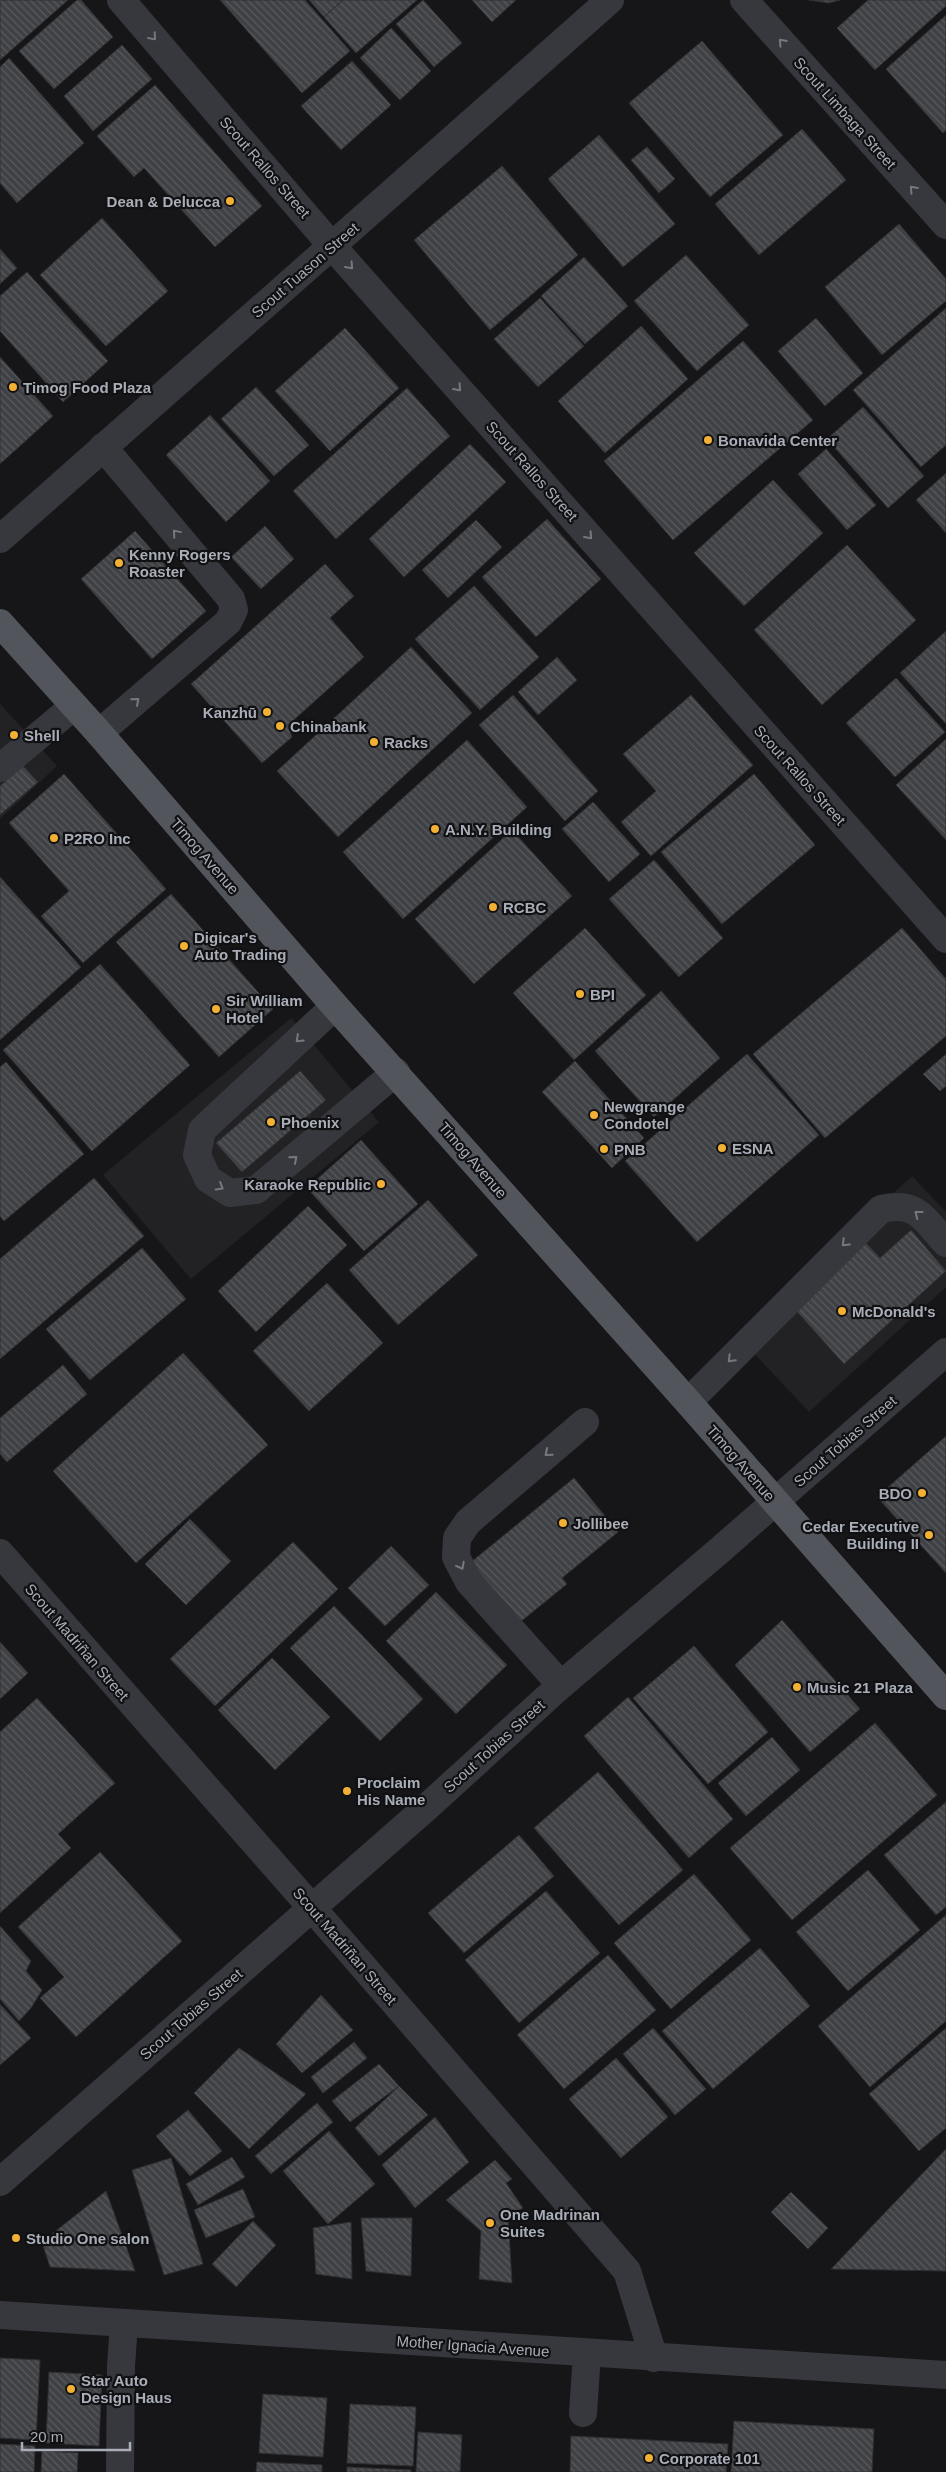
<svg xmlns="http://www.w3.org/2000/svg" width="946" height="2472" font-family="Helvetica,sans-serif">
	<defs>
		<pattern id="building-back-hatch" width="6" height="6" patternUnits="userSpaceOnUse" patternTransform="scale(1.25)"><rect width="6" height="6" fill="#404145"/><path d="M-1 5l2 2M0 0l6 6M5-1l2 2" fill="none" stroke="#595a5e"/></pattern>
	</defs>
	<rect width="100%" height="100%" fill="#161618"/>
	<g fill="#222225">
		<path d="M0 704 57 766 0 819Z"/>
		<path d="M291 1018 379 1122 191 1279 103 1175Z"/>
		<path d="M912 1176 946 1212V1287L809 1412 738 1336Z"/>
	</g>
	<g fill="url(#building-back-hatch)" stroke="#303034">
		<path d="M0 0H68L0 60Z"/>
		<path d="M77 0H81L113 37 54 89 19 51Z"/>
		<path d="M220 0H305L350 51 302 93Z"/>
		<path d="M309 0H343L324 17Z"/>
		<path d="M343 0H417L356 53 324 17Z"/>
		<path d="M423 0 462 43 434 67 396 24Z"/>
		<path d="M472 0H516L492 22Z"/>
		<path d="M809 0H840L829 3Z"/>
		<path d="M868 0H946V6L875 70 837 28Z"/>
		<path d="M946 15V130L943 133 886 69Z"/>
		<path d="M391 28 431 71 400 100 360 58Z"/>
		<path d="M702 41 783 135 710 197 629 103Z"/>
		<path d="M122 45 152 79 93 131 64 96Z"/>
		<path d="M9 58 84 143 17 203 0 183V67Z"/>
		<path d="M352 61 391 105 341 150 301 106Z"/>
		<path d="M155 85 262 206 215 247 144 168 134 177 97 136Z"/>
		<path d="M802 129 846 180 759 255 715 204Z"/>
		<path d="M599 135 675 224 623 267 548 179Z"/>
		<path d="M647 147 675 179 659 193 631 160Z"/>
		<path d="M502 166 578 255 490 330 414 240Z"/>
		<path d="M102 218 168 291 106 346 40 275Z"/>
		<path d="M899 224 946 279V301L882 355 825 287Z"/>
		<path d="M0 249 17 268 0 284Z"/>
		<path d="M686 255 749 325 697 371 634 301Z"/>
		<path d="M584 257 628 306 585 344 541 296Z"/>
		<path d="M27 272 108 361 63 402 0 331V296Z"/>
		<path d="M540 298 584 346 538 387 494 339Z"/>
		<path d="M946 308V445L921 467 853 390Z"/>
		<path d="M816 318 863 373 825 406 778 351Z"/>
		<path d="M641 326 688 379 605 453 558 401Z"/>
		<path d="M345 328 399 388 330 451 275 391Z"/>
		<path d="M743 341 813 420 673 540 604 461Z"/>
		<path d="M0 357 53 416 0 464Z"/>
		<path d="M256 387 309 445 274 476 221 419Z"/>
		<path d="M407 388 450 436 336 539 293 491Z"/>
		<path d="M863 407 924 476 888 508 827 439Z"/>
		<path d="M210 415 270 481 226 522 166 455Z"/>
		<path d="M470 444 506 482 404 577 369 539Z"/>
		<path d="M826 449 876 505 847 530 798 474Z"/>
		<path d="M946 473V533L916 500Z"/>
		<path d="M773 480 823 533 744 606 694 553Z"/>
		<path d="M547 519 601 579 536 637 482 577Z"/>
		<path d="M476 520 502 547 448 598 422 570Z"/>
		<path d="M265 526 294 559 261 589 231 557Z"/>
		<path d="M135 531 206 611 152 659 81 579Z"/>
		<path d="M847 545 916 620 822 705 754 630Z"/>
		<path d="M325 564 354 596 330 618 364 657 288 725 292 737 262 763 191 684Z"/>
		<path d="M474 586 539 657 480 710 415 639Z"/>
		<path d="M946 631V724L900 673Z"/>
		<path d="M411 647 472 713 338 837 277 771Z"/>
		<path d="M557 657 577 680 538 715 518 692Z"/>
		<path d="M896 678 945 732 895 777 846 723Z"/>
		<path d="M513 695 598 791 565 821 479 725Z"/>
		<path d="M691 695 753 765 651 856 621 822 656 791 623 754Z"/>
		<path d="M946 739V840L896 785Z"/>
		<path d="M467 740 527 807 403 919 343 852Z"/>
		<path d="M23 766 38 782 0 815V786Z"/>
		<path d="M64 774 166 889 83 963 41 916 69 891 9 823Z"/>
		<path d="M754 774 815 845 722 924 661 852Z"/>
		<path d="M593 802 640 854 609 882 562 829Z"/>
		<path d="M512 830 572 896 474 984 415 919Z"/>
		<path d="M654 860 723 938 679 977 609 899Z"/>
		<path d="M0 877 81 967 0 1040Z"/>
		<path d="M171 894 273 1009 219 1057 116 942Z"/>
		<path d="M585 928 646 995 574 1060 513 993Z"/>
		<path d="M902 928 946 979V1036L825 1138 753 1054Z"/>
		<path d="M100 964 190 1065 92 1151 3 1050Z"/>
		<path d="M661 991 720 1058 654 1117 595 1051Z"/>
		<path d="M747 1054 819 1135 697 1242 625 1161Z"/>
		<path d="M946 1054V1086L940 1091 923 1074Z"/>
		<path d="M575 1061 644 1138 612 1168 542 1092Z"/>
		<path d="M6 1062 84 1154 4 1221 0 1216V1067Z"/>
		<path d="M300 1071 326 1100 242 1172 216 1143Z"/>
		<path d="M361 1140 418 1204 364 1251 307 1188Z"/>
		<path d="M94 1178 144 1236 0 1359V1259Z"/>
		<path d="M428 1200 478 1255 398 1325 349 1270Z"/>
		<path d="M308 1206 347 1245 256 1332 218 1291Z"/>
		<path d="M911 1230 946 1271 844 1364 792 1306 864 1241 880 1258Z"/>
		<path d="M142 1248 186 1299 90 1380 46 1329Z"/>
		<path d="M327 1283 383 1343 309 1411 253 1351Z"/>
		<path d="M183 1353 268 1445 136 1563 53 1471Z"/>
		<path d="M63 1365 87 1394 7 1462 0 1454V1418Z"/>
		<path d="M946 1436V1573L877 1497Z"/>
		<path d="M574 1478 618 1532 562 1578 567 1584 514 1627 465 1567Z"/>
		<path d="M190 1519 231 1561 186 1605 145 1564Z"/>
		<path d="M293 1542 338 1589 215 1706 170 1659Z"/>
		<path d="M391 1546 429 1585 385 1626 348 1588Z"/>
		<path d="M436 1592 507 1665 456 1714 386 1641Z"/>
		<path d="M334 1606 423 1699 380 1741 290 1648Z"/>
		<path d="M782 1620 860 1709 810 1752 735 1665Z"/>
		<path d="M0 1642 28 1673 0 1699Z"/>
		<path d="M694 1646 768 1732 708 1784 633 1698Z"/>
		<path d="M272 1658 330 1717 275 1770 218 1710Z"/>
		<path d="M628 1697 733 1819 689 1858 584 1736Z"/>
		<path d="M37 1698 115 1783 58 1834 71 1848 0 1913V1732Z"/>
		<path d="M875 1723 937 1795 792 1920 730 1848Z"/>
		<path d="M772 1737 800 1770 746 1816 718 1783Z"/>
		<path d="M598 1772 683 1870 619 1925 534 1828Z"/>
		<path d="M946 1802V1907L936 1915 884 1855Z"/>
		<path d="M519 1835 554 1876 464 1953 428 1913Z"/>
		<path d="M100 1852 182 1941 76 2037 40 1998 64 1977 18 1927Z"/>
		<path d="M868 1870 920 1930 848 1991 796 1932Z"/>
		<path d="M694 1874 751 1940 671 2009 614 1943Z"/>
		<path d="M546 1891 600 1953 519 2023 465 1960Z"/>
		<path d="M946 1915V2021L870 2087 818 2026Z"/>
		<path d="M0 1926 31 1961 26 1971 42 1990 31 2008 19 2021 0 1999Z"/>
		<path d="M760 1948 810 2006 713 2089 662 2031Z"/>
		<path d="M608 1955 656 2010 564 2089 517 2035Z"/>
		<path d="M321 1995 353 2030 302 2073 276 2044Z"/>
		<path d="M0 2004 31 2038 0 2065Z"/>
		<path d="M653 2028 706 2089 675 2115 623 2054Z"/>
		<path d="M946 2028V2128L919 2151 869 2094Z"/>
		<path d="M354 2042 367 2058 323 2093 311 2077Z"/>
		<path d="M239 2048 306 2094 249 2149 194 2093Z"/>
		<path d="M616 2058 668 2117 621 2158 569 2099Z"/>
		<path d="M379 2064 399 2086 350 2122 332 2101Z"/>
		<path d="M399 2086 428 2115 379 2156 355 2128Z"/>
		<path d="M317 2103 333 2122 271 2174 255 2156Z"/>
		<path d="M188 2110 222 2151 190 2176 156 2136Z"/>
		<path d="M435 2117 469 2162 415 2208 382 2165Z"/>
		<path d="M329 2131 375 2184 328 2224 283 2171Z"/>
		<path d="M946 2149V2271L831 2269Z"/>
		<path d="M232 2157 245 2177 198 2205 186 2184Z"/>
		<path d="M171 2158 203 2264 164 2275 132 2170Z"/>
		<path d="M495 2160 512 2179 506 2183 523 2208 508 2215 512 2283 479 2279 481 2231 446 2200Z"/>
		<path d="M243 2189 255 2217 206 2238 194 2210Z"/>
		<path d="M106 2191 135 2271 50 2267 42 2242Z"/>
		<path d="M791 2192 828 2228 808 2249 771 2212Z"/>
		<path d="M361 2218H412L411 2276 366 2271Z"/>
		<path d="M253 2221 276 2245 236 2287 212 2264Z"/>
		<path d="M351 2222 352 2279 316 2274 313 2228Z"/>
		<path d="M0 2358 40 2360 36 2440 0 2438Z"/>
		<path d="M49 2372 102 2375 99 2446 46 2443Z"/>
		<path d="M263 2394 327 2398 323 2457 259 2453Z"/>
		<path d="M350 2404 416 2407 413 2466 347 2463Z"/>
		<path d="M734 2421 874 2429 872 2472H731Z"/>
		<path d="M418 2432 462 2435 460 2472H416Z"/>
		<path d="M571 2436 728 2444 726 2472H570Z"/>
		<path d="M0 2444 35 2446 34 2472H0Z"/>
		<path d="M42 2451 78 2453 77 2472H41Z"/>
		<path d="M257 2462 322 2465V2472H256Z"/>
		<path d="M347 2467 411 2470V2472H347Z"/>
	</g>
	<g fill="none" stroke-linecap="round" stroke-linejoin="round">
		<g stroke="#37383d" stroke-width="28">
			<path d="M121 0 332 246 946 939"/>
			<path d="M744 0 946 225"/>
			<path d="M0 539 610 0"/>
			<path d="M99 733 228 622 234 610 231 599 103 447"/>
			<path d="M0 768 74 706"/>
			<path d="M335 1006 202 1130 197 1155 208 1179 230 1193 256 1190 396 1072"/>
			<path d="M688 1402 881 1209C917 1201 923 1218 946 1243"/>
			<path d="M0 1553 341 1941 627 2271 654 2358"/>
			<path d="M561 1685 469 1582 456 1557 457 1538 468 1522 585 1422"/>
			<path d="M0 2182 427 1807 561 1685 720 1550 946 1352"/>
			<path d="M0 2315 946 2375"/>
			<path d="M583 2413 587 2354"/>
			<path d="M120 2472 121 2366 124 2323"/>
		</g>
		<path stroke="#53555c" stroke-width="28" d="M0 623 99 733 335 1006 688 1402 946 1696"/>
	</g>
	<defs><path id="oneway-chevron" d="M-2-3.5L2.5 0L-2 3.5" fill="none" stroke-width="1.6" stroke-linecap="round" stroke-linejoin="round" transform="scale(1.25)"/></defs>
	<g stroke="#757881">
		<use href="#oneway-chevron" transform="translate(153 37) rotate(49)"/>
		<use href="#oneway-chevron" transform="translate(782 42) rotate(-132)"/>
		<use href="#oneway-chevron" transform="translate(913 189) rotate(-132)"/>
		<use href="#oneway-chevron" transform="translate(350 266) rotate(48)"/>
		<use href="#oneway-chevron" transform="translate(458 388) rotate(48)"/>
		<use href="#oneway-chevron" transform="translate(176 533) rotate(-130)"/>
		<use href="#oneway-chevron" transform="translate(589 536) rotate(48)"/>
		<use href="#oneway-chevron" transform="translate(136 701) rotate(-41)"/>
		<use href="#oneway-chevron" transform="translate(299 1039) rotate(137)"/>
		<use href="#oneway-chevron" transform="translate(294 1159) rotate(-40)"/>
		<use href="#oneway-chevron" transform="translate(220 1187) rotate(31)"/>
		<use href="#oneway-chevron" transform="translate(918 1214) rotate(-142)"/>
		<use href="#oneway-chevron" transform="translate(845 1243) rotate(136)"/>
		<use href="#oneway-chevron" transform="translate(731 1359) rotate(135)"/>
		<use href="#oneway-chevron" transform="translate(548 1453) rotate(140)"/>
		<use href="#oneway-chevron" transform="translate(461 1566) rotate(62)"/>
	</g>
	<g fill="#f2b134" stroke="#111113" stroke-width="2">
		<circle cx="230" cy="201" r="5"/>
		<circle cx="13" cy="387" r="5"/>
		<circle cx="708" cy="440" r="5"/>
		<circle cx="119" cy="563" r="5"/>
		<circle cx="267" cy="712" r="5"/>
		<circle cx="280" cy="726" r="5"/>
		<circle cx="14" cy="735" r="5"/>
		<circle cx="374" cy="742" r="5"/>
		<circle cx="435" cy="829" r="5"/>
		<circle cx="54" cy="838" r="5"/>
		<circle cx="493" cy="907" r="5"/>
		<circle cx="184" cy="946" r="5"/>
		<circle cx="580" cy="994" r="5"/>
		<circle cx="216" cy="1009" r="5"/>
		<circle cx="594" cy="1115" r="5"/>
		<circle cx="271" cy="1122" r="5"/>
		<circle cx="722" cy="1148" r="5"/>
		<circle cx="604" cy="1149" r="5"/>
		<circle cx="381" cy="1184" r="5"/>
		<circle cx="842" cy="1311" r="5"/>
		<circle cx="922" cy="1493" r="5"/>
		<circle cx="563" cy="1523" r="5"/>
		<circle cx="929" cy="1535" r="5"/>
		<circle cx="797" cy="1687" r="5"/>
		<circle cx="347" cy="1791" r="5"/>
		<circle cx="490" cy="2223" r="5"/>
		<circle cx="16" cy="2238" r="5"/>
		<circle cx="71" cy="2389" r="5"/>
		<circle cx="649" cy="2458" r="5"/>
	</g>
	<g text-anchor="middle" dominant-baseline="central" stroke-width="4.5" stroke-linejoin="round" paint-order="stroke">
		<g font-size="15" fill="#a8adb8" stroke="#111113">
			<text transform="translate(845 113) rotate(48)">Scout Limbaga Street</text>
			<text transform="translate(265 167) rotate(49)">Scout Rallos Street</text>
			<text transform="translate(305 270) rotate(-41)">Scout Tuason Street</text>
			<text transform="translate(532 471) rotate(48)">Scout Rallos Street</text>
			<text transform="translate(800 775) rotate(48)">Scout Rallos Street</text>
			<text transform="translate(205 856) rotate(49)">Timog Avenue</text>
			<text transform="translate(473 1160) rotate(49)">Timog Avenue</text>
			<text transform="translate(845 1441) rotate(-41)">Scout Tobias Street</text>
			<text transform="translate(741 1463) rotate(49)">Timog Avenue</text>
			<text transform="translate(77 1642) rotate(49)">Scout Madriñan Street</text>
			<text transform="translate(494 1746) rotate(-42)">Scout Tobias Street</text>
			<text transform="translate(345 1946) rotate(49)">Scout Madriñan Street</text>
			<text transform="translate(191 2014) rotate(-41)">Scout Tobias Street</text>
			<text transform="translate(473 2346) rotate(4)">Mother Ignacia Avenue</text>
		</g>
		<g font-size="15" font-weight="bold" fill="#a8adb8" stroke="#111113" text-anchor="start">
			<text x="220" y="201" text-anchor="end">Dean &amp; Delucca</text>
			<text x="23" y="387">Timog Food Plaza</text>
			<text x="718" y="440">Bonavida Center</text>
			<text x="129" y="554">Kenny Rogers<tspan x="129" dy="17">Roaster</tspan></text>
			<text x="257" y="712" text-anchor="end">Kanzhū</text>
			<text x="290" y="726">Chinabank</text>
			<text x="24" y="735">Shell</text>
			<text x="384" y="742">Racks</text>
			<text x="445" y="829">A.N.Y. Building</text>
			<text x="64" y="838">P2RO Inc</text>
			<text x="503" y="907">RCBC</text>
			<text x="194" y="937">Digicar's<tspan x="194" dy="17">Auto Trading</tspan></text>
			<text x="590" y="994">BPI</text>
			<text x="226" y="1000">Sir William<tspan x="226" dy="17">Hotel</tspan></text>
			<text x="604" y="1106">Newgrange<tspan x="604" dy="17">Condotel</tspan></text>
			<text x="281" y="1122">Phoenix</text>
			<text x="732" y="1148">ESNA</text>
			<text x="614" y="1149">PNB</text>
			<text x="371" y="1184" text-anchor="end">Karaoke Republic</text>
			<text x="852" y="1311">McDonald's</text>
			<text x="912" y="1493" text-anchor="end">BDO</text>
			<text x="573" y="1523">Jollibee</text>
			<text x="919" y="1526" text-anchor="end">Cedar Executive<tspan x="919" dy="17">Building II</tspan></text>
			<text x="807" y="1687">Music 21 Plaza</text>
			<text x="357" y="1782">Proclaim<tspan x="357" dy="17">His Name</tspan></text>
			<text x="500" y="2214">One Madrinan<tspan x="500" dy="17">Suites</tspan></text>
			<text x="26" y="2238">Studio One salon</text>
			<text x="81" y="2380">Star Auto<tspan x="81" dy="17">Design Haus</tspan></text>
			<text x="659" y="2458">Corporate 101</text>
		</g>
	</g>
	<path d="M22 2442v8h108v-8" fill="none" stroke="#a8adb8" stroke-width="2.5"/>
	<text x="30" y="2442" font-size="15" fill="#a8adb8" stroke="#111113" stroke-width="4" paint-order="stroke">20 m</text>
</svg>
